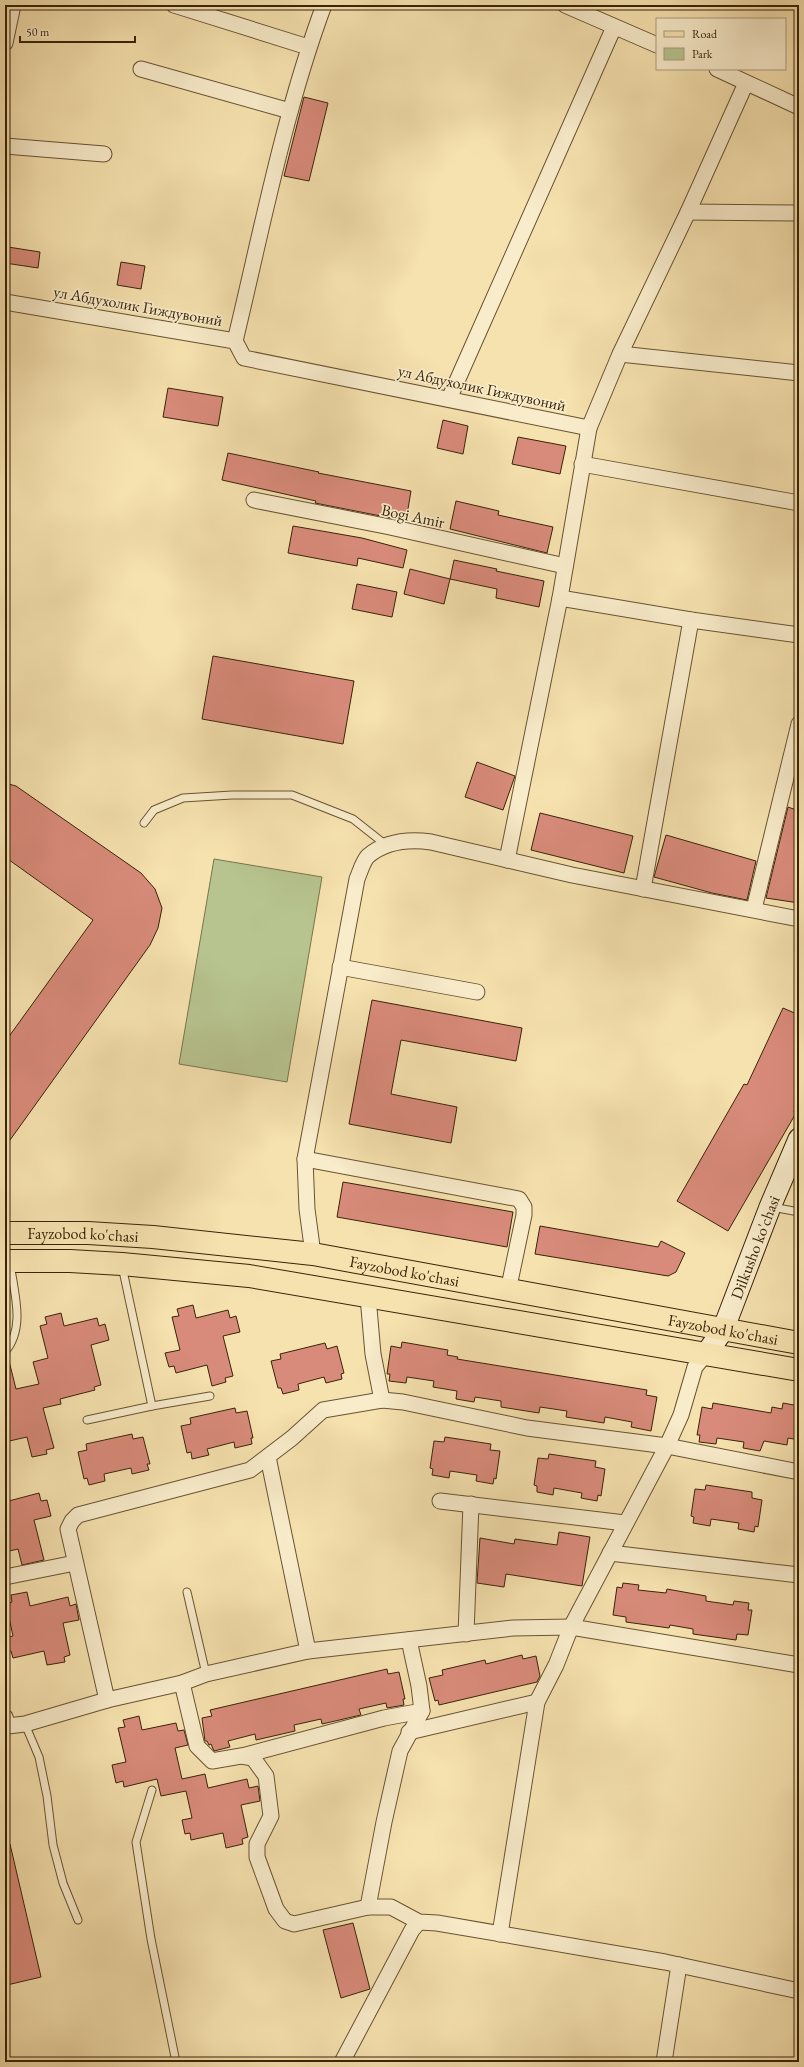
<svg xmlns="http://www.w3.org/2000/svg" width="804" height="2067" font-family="'EB Garamond',serif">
	<rect width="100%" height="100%" fill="#f6e2af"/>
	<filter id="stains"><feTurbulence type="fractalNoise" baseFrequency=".005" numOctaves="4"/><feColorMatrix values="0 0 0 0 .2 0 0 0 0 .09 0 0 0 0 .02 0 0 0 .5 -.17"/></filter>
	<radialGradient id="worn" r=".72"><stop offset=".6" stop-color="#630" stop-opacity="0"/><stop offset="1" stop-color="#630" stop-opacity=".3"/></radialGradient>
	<path fill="#b7c48f" stroke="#78744c" d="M214 859 322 877 287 1082 179 1064Z"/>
	<g fill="#d98b7b" stroke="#382308">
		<path d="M304 97 328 103 309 181 284 176Z"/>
		<path d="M8 247 40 252 38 268 5 263Z"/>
		<path d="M121 262 145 266 141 289 117 285Z"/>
		<path d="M168 388 223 397 218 426 163 417Z"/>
		<path d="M443 420 468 426 463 454 437 448Z"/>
		<path d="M518 437 566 446 560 474 512 464Z"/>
		<path d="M228 453 319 472 318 473 411 491 406 521 315 503 316 501 222 480Z"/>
		<path d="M456 501 499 511 498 515 553 527 547 553 450 529Z"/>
		<path d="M293 526 362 538 407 550 403 568 358 558 357 566 288 553Z"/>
		<path d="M454 560 497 569 496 571 544 581 539 607 496 598 497 589 450 579Z"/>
		<path d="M410 569 450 579 444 604 404 594Z"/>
		<path d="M357 584 397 592 392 617 352 609Z"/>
		<path d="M213 656 354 681 343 744 202 719Z"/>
		<path d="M477 762 515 776 503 810 465 797Z"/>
		<path d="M5 783 16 786 141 873 155 889 162 908 158 928 150 945 5 1147V1042L93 920 5 857Z"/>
		<path d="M788 807 799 811V903L766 898Z"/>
		<path d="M540 813 633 836 624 873 531 850Z"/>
		<path d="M666 835 756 861 747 900 712 893 654 877Z"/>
		<path d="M372 1000 522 1028 516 1061 401 1040 391 1094 457 1107 451 1143 349 1124Z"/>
		<path d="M783 1008 799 1015V1101L794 1112 796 1113 728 1231 677 1201 744 1084 747 1085Z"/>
		<path d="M343 1182 513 1212 507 1247 337 1217Z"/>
		<path d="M540 1226 658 1247 661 1241 685 1253 676 1272 668 1276 535 1254Z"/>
		<path d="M193 1305 196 1318 228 1310 230 1318 236 1316 240 1332 223 1336 233 1376 225 1378 226 1382 212 1386 207 1365 176 1373 174 1366 169 1367 165 1353 180 1350 172 1317 179 1316 177 1309Z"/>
		<path d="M61 1313 64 1326 97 1318 99 1326 105 1324 109 1340 91 1345 101 1385 94 1387 95 1390 60 1399 61 1404 43 1408 54 1448 46 1450 47 1454 32 1457 27 1437 5 1442V1362L9 1361 16 1389 39 1384 33 1362 48 1358 40 1326 47 1324 45 1317Z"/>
		<path d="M402 1342 448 1350 447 1355 458 1357 457 1359 647 1390 646 1395 657 1397 651 1431 631 1427 632 1422 605 1417 604 1423 566 1417 567 1411 540 1407 539 1413 501 1407V1401L475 1397 474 1402 456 1399 457 1391 433 1387 434 1381 407 1377 406 1383 389 1381 390 1374H387L391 1346 401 1348Z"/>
		<path d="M325 1343 327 1349 337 1346 344 1373 341 1374 342 1379 326 1383 324 1377 298 1384 299 1390 283 1394 281 1388H278L271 1361 281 1359 280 1354Z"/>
		<path d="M713 1403 771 1413 772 1407 782 1409 783 1403 799 1406V1440L788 1438 787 1445 764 1441 760 1451 743 1448 744 1442 717 1438 716 1444 699 1442 700 1435H697L702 1407 712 1409Z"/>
		<path d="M235 1408 236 1413 247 1411 253 1438H251L252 1444 235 1448 234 1442 207 1449 209 1455 192 1459 191 1452 187 1453 181 1426 191 1424 190 1418Z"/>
		<path d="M132 1434 133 1439 143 1437 150 1464H147L149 1470 132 1474 131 1468 104 1474 105 1481 89 1485 87 1478 84 1479 78 1452 87 1450 86 1444Z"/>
		<path d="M445 1437 491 1444 490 1450 500 1451 496 1479 494 1478 493 1484 476 1481 477 1475 450 1471 449 1478 432 1475 433 1469 430 1468 434 1441 444 1442Z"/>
		<path d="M549 1454 596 1461 595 1467 605 1469 601 1496 598 1495 597 1501 581 1498 582 1493 554 1488 553 1495 537 1492V1486L534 1485 538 1458 548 1459Z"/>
		<path d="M706 1485 752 1492V1498L762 1500 758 1527 755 1526 754 1532 738 1529 739 1523 711 1519 710 1526 693 1523 694 1517 691 1516 695 1489 705 1490Z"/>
		<path d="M39 1493 41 1501 47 1500 51 1516 34 1520 44 1560 22 1565 18 1549 5 1552V1502Z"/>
		<path d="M559 1532 590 1537 582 1586 506 1574 504 1587 477 1583 480 1538 514 1544 515 1539 557 1545Z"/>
		<path d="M623 1583 639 1585 638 1590 666 1593 667 1589 706 1596V1601L733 1605 734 1601 749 1603 748 1610H752L748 1635 737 1634 736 1640 693 1634V1629L670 1625 669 1628 626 1622V1617L613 1615 617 1587 622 1588Z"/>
		<path d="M27 1592 30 1606 68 1597 70 1606 76 1604 79 1620 63 1623 70 1655 64 1657 65 1662 47 1665 44 1651 13 1658 11 1651 5 1652V1638L13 1636 6 1604 12 1602 11 1595Z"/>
		<path d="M522 1655 523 1659 536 1656 540 1676 537 1682 439 1705 438 1700 435 1701 429 1678 443 1675 442 1670 485 1660 486 1664Z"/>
		<path d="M387 1669 388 1674 399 1672 405 1699H403L404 1705 387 1708 386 1703 359 1709 361 1715 322 1724 321 1719 294 1725 295 1731 256 1740 255 1734 228 1741 230 1747 214 1751 211 1744 209 1745 207 1741H205L202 1718 212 1716 210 1710Z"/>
		<path d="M139 1716 142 1730 176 1723 178 1731 184 1730 188 1745 175 1748 182 1779 205 1774 208 1788 247 1779 249 1788 258 1786 260 1801 241 1805 248 1837 242 1839 243 1844 226 1848 223 1833 191 1840 190 1833 185 1834 182 1820 192 1818 186 1791 161 1796 157 1779 124 1787 123 1781 116 1783 112 1765 126 1762 118 1728 125 1727 123 1720Z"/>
		<path d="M10 1844 41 1977 7 1985 5 1977V1845Z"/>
		<path d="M353 1923 370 1989 341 1998 323 1930Z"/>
	</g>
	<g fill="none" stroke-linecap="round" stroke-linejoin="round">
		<defs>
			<g id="lane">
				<path d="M144 823 154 810 183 798 232 795H292L353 819 386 845"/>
				<path d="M772 1207 799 1212"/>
				<path d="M5 1352C26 1328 14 1292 10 1263"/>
				<path d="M152 1406 210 1396"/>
				<path d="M87 1420 152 1406 122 1266"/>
				<path d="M187 1592 206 1674"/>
				<path d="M25 1724 39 1757 47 1796 53 1845 63 1883 78 1920"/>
				<path d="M152 1790 136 1842 151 1939 176 2062"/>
			</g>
			<g id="street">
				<path d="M174 5 308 47"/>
				<path d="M565 5 657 45"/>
				<path d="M5 43 13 5"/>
				<path d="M141 69 290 111"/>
				<path d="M717 69 799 107"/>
				<path d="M5 146 104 154"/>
				<path d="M688 212 799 213"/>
				<path d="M5 302 235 341 244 358 589 428 620 354 688 212 746 83"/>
				<path d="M235 341C262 229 284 113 324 5"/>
				<path d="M620 354 799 373"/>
				<path d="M449 399 614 27"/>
				<path d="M582 464 799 503"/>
				<path d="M254 500 390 527 565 566"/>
				<path d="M560 598 691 620 799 635"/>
				<path d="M507 860 560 598 589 428"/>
				<path d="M643 889 691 620"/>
				<path d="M754 909 799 724"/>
				<path d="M340 967 477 992"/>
				<path d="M305 1159 519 1199 524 1207V1215L508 1291"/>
				<path d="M313 1254 307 1209 305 1159 357 879C360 872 363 861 368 856 386 841 409 839 431 842L572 875 799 919"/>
				<path d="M368 1297 373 1354 382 1400"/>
				<path d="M268 1457 308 1651"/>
				<path d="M799 1472 667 1446 527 1428 403 1402 382 1400 323 1410 292 1438 250 1470 78 1515 72 1521 68 1529 107 1700 182 1683 206 1674 308 1651 513 1628 571 1627 799 1665"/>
				<path d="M440 1501 625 1523"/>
				<path d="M610 1553 799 1575"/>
				<path d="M5 1577 75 1563"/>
				<path d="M466 1634 471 1504"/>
				<path d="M182 1683 197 1746 212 1761 241 1756 253 1758 266 1776 271 1816 257 1844V1857L276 1909 285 1921 294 1924 368 1907H391L419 1922 437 1923 665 1962 799 1991"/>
				<path d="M5 1717 8 1726 25 1724 107 1700"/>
				<path d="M409 1732 537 1702"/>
				<path d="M242 1756 384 1718 422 1711"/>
				<path d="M368 1907 384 1822 400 1751 422 1711 419 1686 409 1640"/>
				<path d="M500 1934 537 1702 556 1665 571 1627 667 1446 681 1415 695 1367 706 1354"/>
				<path d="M342 2062 412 1930 419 1922"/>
				<path d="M664 2062 679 1965"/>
			</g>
			<g id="secondary">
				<path id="s1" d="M706 1354 723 1330 770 1207 799 1139"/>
			</g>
			<g id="primary">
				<path id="s2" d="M5 1233H88L153 1237 313 1254 799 1343"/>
				<path d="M5 1261H70L122 1264 249 1276 799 1370"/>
			</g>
		</defs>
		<use href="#lane" stroke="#685332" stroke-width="9"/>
		<use href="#street" stroke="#685332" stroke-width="17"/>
		<use href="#secondary" stroke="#382308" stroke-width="23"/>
		<use href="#primary" stroke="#382308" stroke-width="24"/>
		<use href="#lane" stroke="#f9eccb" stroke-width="7"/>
		<use href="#street" stroke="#f9eccb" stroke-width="15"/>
		<use href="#secondary" stroke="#f9eccb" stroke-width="21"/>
		<use href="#primary" stroke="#f6e2af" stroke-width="22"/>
	</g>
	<g text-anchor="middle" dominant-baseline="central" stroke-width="3.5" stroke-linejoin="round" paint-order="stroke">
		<g font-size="16" fill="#382308" stroke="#f9eccb">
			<text transform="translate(138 306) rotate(10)">ул Абдухолик Гиждувоний</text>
			<text transform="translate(482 388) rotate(12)">ул Абдухолик Гиждувоний</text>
			<text transform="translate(413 516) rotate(12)">Bogi Amir</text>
			<text stroke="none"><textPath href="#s2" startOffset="78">Fayzobod ko'chasi</textPath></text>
			<text stroke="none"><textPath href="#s1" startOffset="118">Dilkusho ko'chasi</textPath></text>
			<text stroke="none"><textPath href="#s2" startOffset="402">Fayzobod ko'chasi</textPath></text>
			<text stroke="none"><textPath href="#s2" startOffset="726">Fayzobod ko'chasi</textPath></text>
		</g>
	</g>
	<rect width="804" height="2067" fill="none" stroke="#f6e2af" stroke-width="20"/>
	<rect x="6" y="6" width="792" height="2055" fill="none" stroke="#382308" stroke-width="2"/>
	<rect x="10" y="10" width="784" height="2047" fill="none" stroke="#382308"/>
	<rect x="656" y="18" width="130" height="52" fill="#f9eccb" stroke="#ac9c7d"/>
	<rect x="664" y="31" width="20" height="6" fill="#f6e2af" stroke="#ac9c7d"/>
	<text x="692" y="38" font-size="12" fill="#382308">Road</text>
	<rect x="664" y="48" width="20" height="12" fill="#b7c48f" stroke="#ac9c7d"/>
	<text x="692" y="58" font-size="12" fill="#382308">Park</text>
	<path d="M20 36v6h115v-6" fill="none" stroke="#382308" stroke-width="2"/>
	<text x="26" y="36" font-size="12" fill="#382308" stroke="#f9eccb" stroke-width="3" paint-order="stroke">50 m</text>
	<rect width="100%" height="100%" filter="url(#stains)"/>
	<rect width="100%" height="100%" fill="url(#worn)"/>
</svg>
